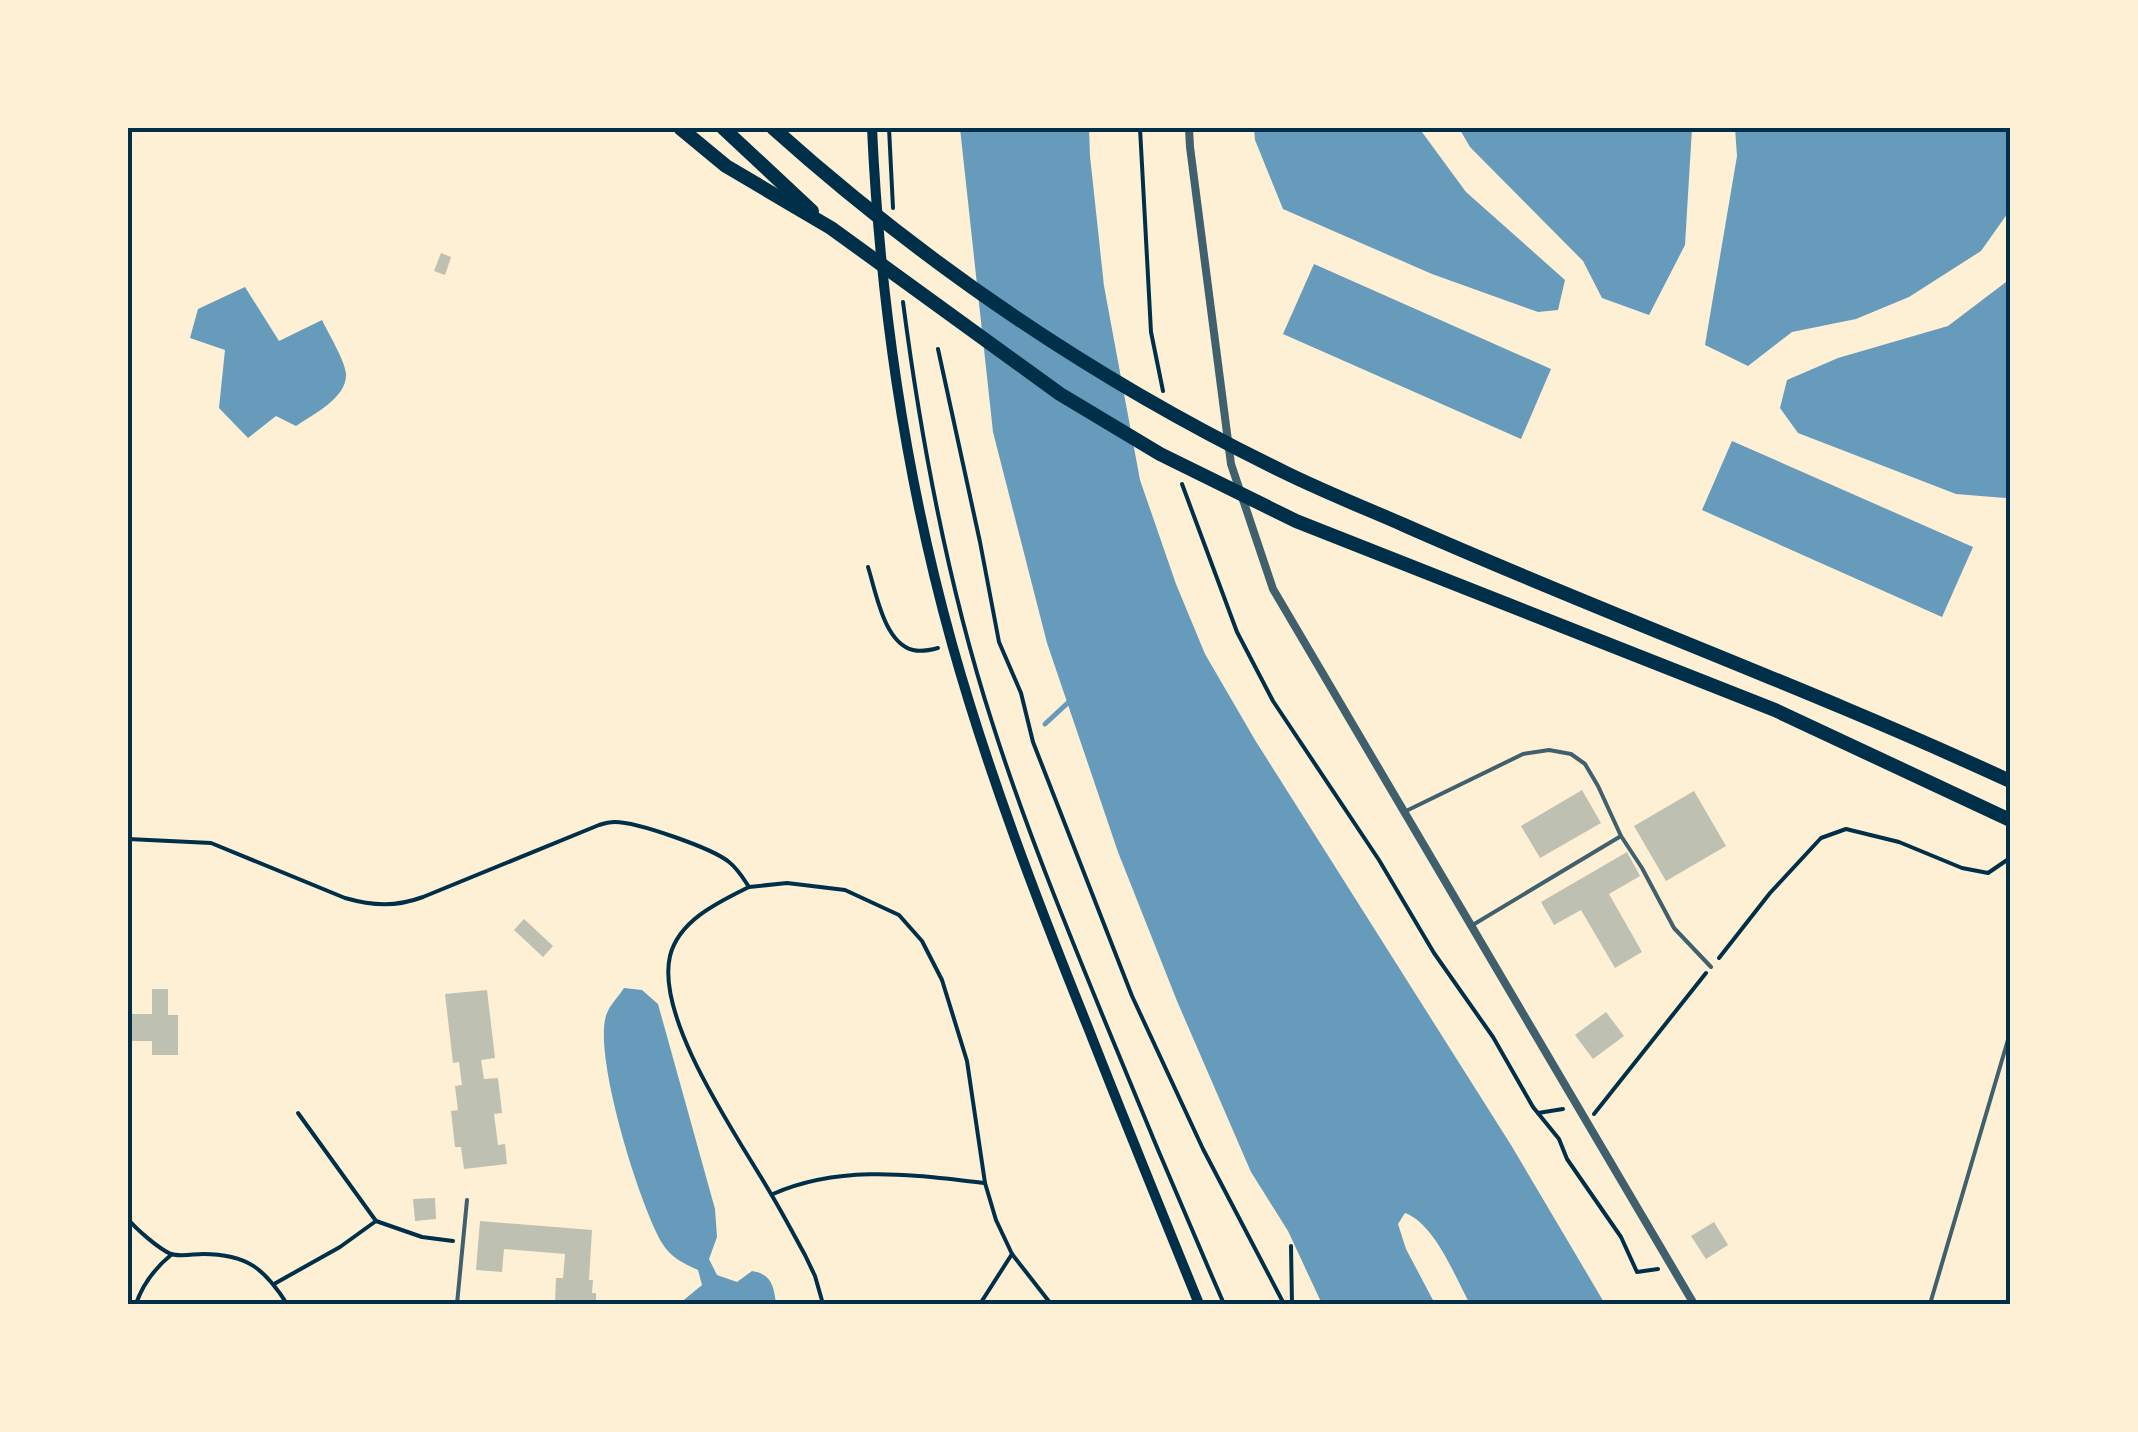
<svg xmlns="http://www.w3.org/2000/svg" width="2138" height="1432" font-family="Arial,sans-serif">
	<rect width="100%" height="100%" fill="#fdf0d5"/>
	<g fill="#669bbc">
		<path d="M960 128H1089L1090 156 1104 286 1140 480 1176 584 1205 654 1255 740 1511 1145 1605 1304H1470C1455 1277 1435 1224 1405 1213L1398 1224 1406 1249 1435 1304H1322L1288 1231 1251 1172 1177 1001 1118 852 1047 643 993 432Z"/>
		<path d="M1254 128H1419L1466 192 1565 280 1558 310 1538 312 1432 274 1283 209 1255 140Z"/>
		<path d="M1459 128H1692L1685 245 1649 315 1602 298 1583 261 1470 147Z"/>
		<path d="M1735 128H2010V210L1981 251 1909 297 1856 319 1792 332 1748 366 1705 345 1737 156Z"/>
		<path d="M1314 264 1551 369 1521 439 1283 334Z"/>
		<path d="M2010 279V496L2005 498 1956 494 1798 433 1780 408 1787 380 1838 358 1948 326Z"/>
		<path d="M245 287 279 341 322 320C328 333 345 360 346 374 347 398 314 414 296 426L276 416 248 438 219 408 225 350 190 338 198 309Z"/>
		<path d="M1732 441 1973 547 1942 617 1702 510Z"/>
		<path d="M624 988 642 990 658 1004 715 1209 717 1237 709 1259 717 1275 737 1282 752 1271C772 1274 774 1287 776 1304H679L702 1285 698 1270C683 1263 671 1258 662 1243 640 1206 591 1051 607 1013 610 1005 619 996 624 988Z"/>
	</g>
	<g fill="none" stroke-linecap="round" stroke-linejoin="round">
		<path stroke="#669bbc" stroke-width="5" d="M1045 724 1072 699"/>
	</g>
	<g fill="#bec0b2">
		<path d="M441 253 451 257 445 275 434 271Z"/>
		<path d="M1582 790 1601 823 1540 858 1521 826Z"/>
		<path d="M1694 791 1726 846 1666 881 1634 826Z"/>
		<path d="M1627 852 1640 876 1609 894 1642 952 1615 968 1581 910 1554 925 1541 902Z"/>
		<path d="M524 919 553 946 543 957 514 930Z"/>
		<path d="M152 989H168V1015H178V1055H152V1041H128V1014H152Z"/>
		<path d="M487 990 495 1058 481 1060 484 1079 498 1078 502 1113 494 1114 498 1145 505 1144 507 1164 464 1169 461 1147H455L451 1111 458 1110 455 1086 462 1085 459 1062 453 1063 445 994Z"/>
		<path d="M1606 1012 1624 1036 1593 1059 1575 1035Z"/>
		<path d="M435 1198 436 1219 415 1221 413 1199Z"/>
		<path d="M480 1221 592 1230 589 1280H593L592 1293H596V1304H555L556 1278H563L565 1254 504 1249 502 1272 476 1270Z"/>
		<path d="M1714 1222 1728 1245 1706 1259 1691 1236Z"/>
	</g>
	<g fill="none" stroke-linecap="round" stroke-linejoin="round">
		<g stroke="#003049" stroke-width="4">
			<path d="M889 128 893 208"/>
			<path d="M1140 128 1151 332 1163 391"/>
			<path d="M903 302C921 440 949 589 992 722 1024 823 1064 921 1104 1019 1143 1115 1183 1210 1224 1304"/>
			<path d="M938 349 980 542 999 642 1021 693 1033 742 1132 996 1203 1149 1284 1304"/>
			<path d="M1182 484 1237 632 1273 701 1379 860 1434 953 1493 1037 1533 1107 1559 1139 1567 1159 1621 1237 1637 1272 1658 1269"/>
			<path d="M868 567C876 592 884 643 913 650 922 652 930 650 938 648"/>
			<path d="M128 839 211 843 345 898C373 906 396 907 423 897L599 825C605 823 609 822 615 822 637 822 712 848 729 862 738 869 743 878 749 887 719 902 679 920 670 956 655 1020 740 1140 771 1194 783 1214 794 1235 805 1255L815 1276 823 1304"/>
			<path d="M749 887 787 883 845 890 899 915 922 941 942 980 967 1061 985 1183 996 1220 1012 1254"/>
			<path d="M1719 958 1770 893 1821 838 1846 829 1899 842 1962 868 1988 873 2010 858"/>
			<path d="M298 1113 376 1221"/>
			<path d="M1538 1113 1563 1109"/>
			<path d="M1594 1114 1706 973"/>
			<path d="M773 1194C842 1164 912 1175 985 1183"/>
			<path d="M128 1219C136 1229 159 1249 171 1254 180 1257 194 1254 203 1254 247 1254 265 1269 287 1304"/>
			<path d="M1291 1246 1292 1304"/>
			<path d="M274 1284 340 1247 376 1221 422 1237 453 1241"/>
			<path d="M136 1304C143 1283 155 1268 172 1254"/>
			<path d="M980 1304 1012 1254 1051 1304"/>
		</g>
		<g stroke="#3f606c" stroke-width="4">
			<path d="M1404 812 1523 754 1549 750 1571 754 1585 764 1598 786 1621 836"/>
			<path d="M1471 926 1621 836 1642 868 1674 928 1711 967"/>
			<path d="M457 1304 467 1200"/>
			<path d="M1930 1304 2010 1033"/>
		</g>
		<path stroke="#3f606c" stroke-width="8" d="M1189 128 1190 147 1231 464 1273 589 1694 1304"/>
		<path stroke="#003049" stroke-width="10" d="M872 128C880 302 905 475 952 644 989 776 1038 903 1089 1030 1125 1122 1162 1213 1199 1304"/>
		<g stroke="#003049" stroke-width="14">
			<path d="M680 128 726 166 831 228 1060 394 1160 454 1296 521 1775 710 2010 820"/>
			<path d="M723 128 812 211"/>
			<path d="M773 128C927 266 1100 383 1286 473 1325 492 1365 508 1404 525 1605 614 1811 689 2010 781"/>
		</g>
	</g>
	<rect width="2138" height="1432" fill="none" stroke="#fdf0d5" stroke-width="260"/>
	<rect x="130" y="130" width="1878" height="1172" fill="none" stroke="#003049" stroke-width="4"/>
</svg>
